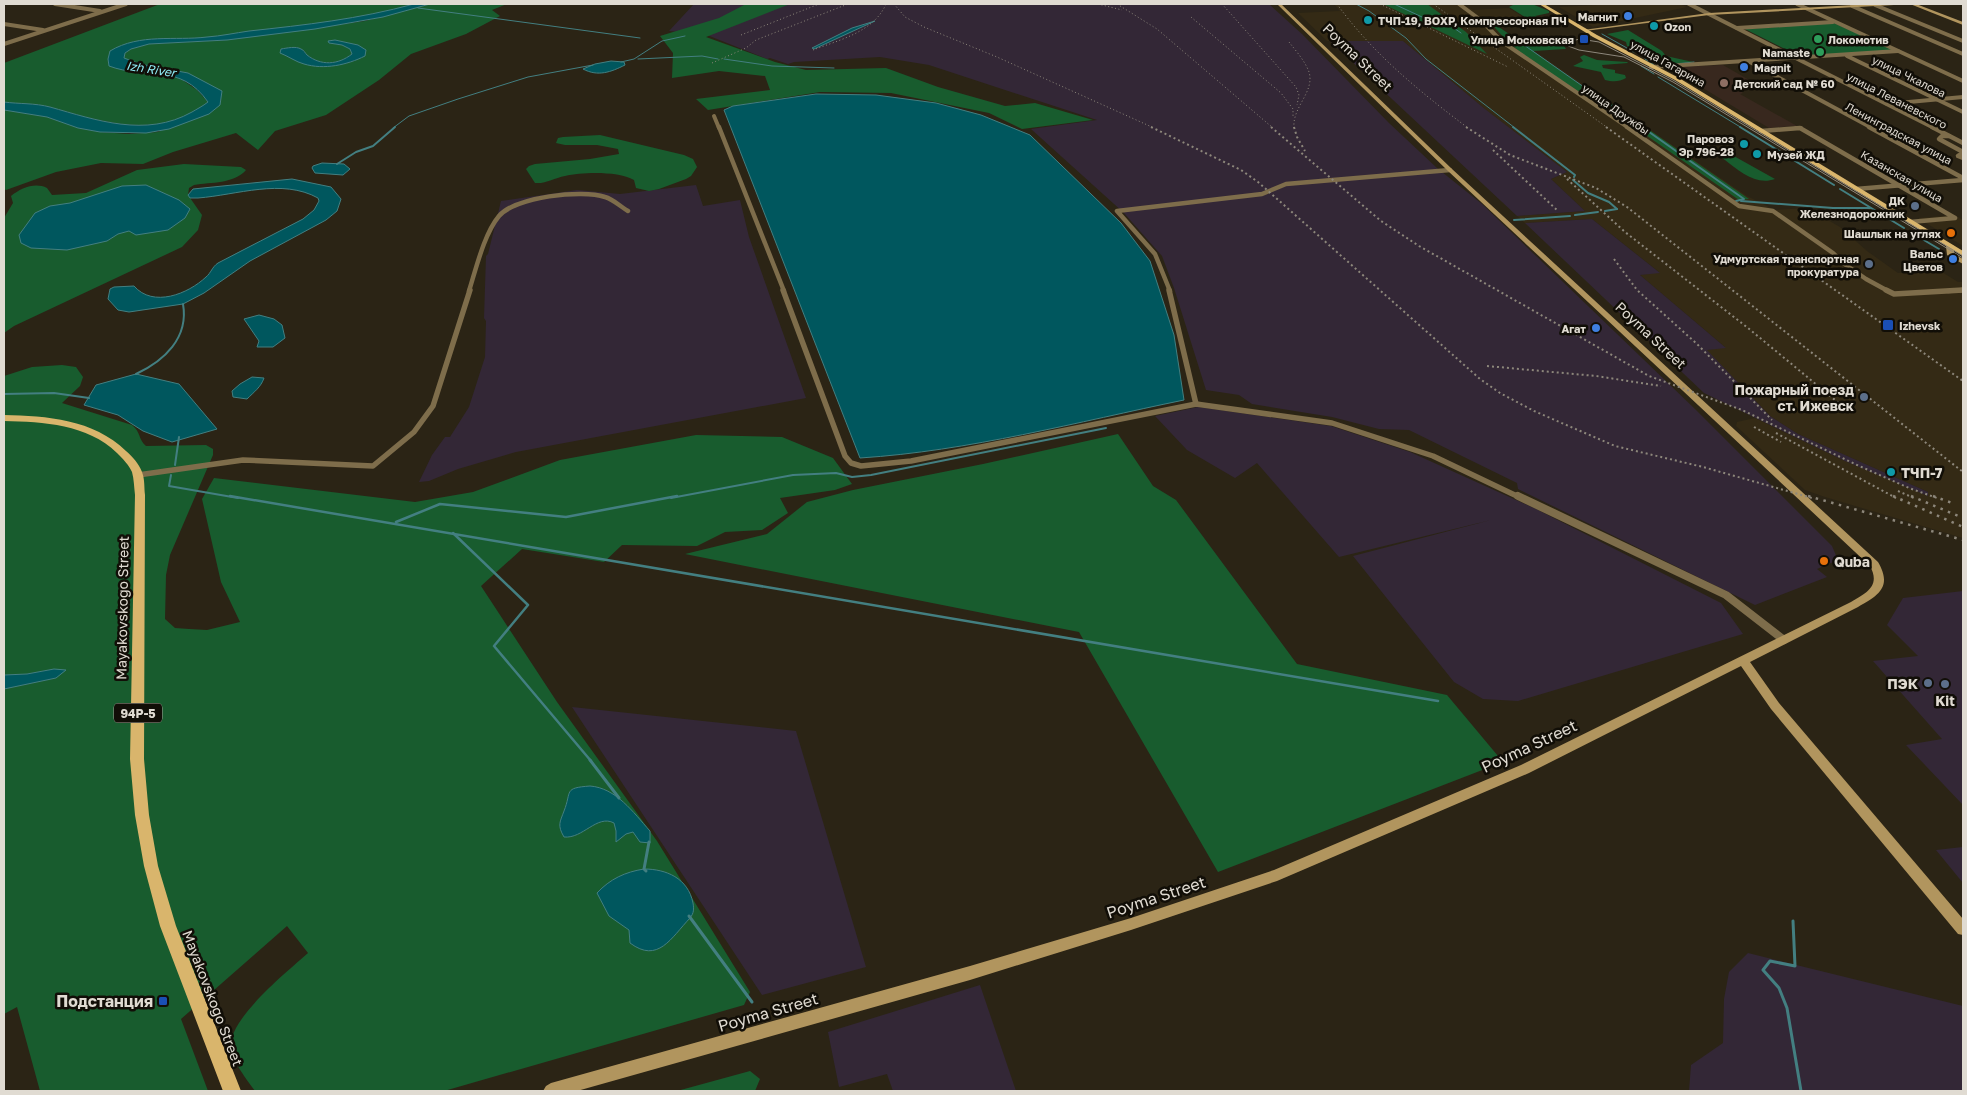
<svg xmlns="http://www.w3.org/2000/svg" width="1967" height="1095" font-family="'Golos Text',sans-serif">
	<rect width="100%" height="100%" fill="#2b2415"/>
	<g fill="#342a15">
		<path d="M1334 4H1462L1473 10 1509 8 1529 21 1490 23 1518 40 1747 196 1775 210 1807 208 1840 227 1867 251 1898 273 1937 269 1958 282H1963V538L1825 497 1805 490 1736 426 1737 422 1755 418 1845 461 1928 495V492L1798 434 1770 416 1706 350 1725 347 1640 275 1659 272 1592 219 1525 223 1517 216 1585 211 1551 179 1567 172 1485 109 1403 41H1327L1298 13 1340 11Z"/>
		<path d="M1616 4H1680L1687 7 1593 27 1559 7Z"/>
		<path d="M1955 215 1963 220V246L1918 218Z"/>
	</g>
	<g fill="#332736">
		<path d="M694 4H1269L1302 34 1389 123 1437 168 1482 204 1695 409 1832 546 1838 560 1817 569 1827 577 1755 605 1518 489 1517 483 1409 430 1379 429 1332 417 1252 404 1239 395 1206 390 1174 288 1162 256 1124 213 1031 129 1097 120 929 65 880 57 794 62 788 64 770 58 767 59 707 35 669 31Z"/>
		<path d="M1330 41H1403L1485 109 1567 172 1551 179 1585 211 1517 216Z"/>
		<path d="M696 185 703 206 740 200 749 237 806 398 516 452 458 469 429 481 419 482 432 455 445 437H450L469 407 485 357 486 321 484 318 486 256 488 254 501 201 577 190 620 194Z"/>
		<path d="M1592 219 1660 273 1640 275 1726 348 1707 350 1770 416 1798 434 1928 492V496L1845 461 1704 393 1525 223Z"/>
		<path d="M1198 407 1331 426 1410 452 1536 509 1721 603 1743 634 1518 701 1483 699 1454 682 1353 556 1491 520 1339 557 1257 463 1235 478 1187 450 1155 416Z"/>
		<path d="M1963 591V805L1906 745 1942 739 1873 661 1918 656 1887 625 1903 598Z"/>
		<path d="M572 707 796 731 866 967 762 995Z"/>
		<path d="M1963 847V883L1936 850Z"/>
		<path d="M1748 953 1963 1006V1091H1689L1691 1065 1723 1043 1724 999 1729 972Z"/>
		<path d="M980 985 1016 1091H893L887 1074 839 1087 828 1032Z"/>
	</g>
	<path fill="#38281e" d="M1723 65 1770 92 1764 89 1740 90 1743 93 1740 94 1797 126 1769 128 1668 67Z"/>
	<g fill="#185c2e" fill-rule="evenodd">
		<path d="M160 4H414L383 12 316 25 207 38 150 39 108 59 148 72 163 73 181 79 197 90 208 102C161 141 102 122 50 107 35 103 19 104 4 102V63Z"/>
		<path d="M430 4H507L492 10 500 16 466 34 411 54 379 80 326 115 275 131 258 150 236 133 173 152 143 164 101 163 56 172 6 190 4 189V110L47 117 78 128 100 132 129 134 158 132 221 101 220 94 188 73 140 64 123 58 125 53 131 49 149 44 227 40 365 21ZM335 40 358 45 354 61C321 69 309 68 280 52L281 49C288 48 296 46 301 49 304 50 305 53 307 55 321 66 338 65 352 54L350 49 342 45 329 43Z"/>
		<path d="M746 4H790L706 37 775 62 806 70 886 68 938 87 1005 106 1035 103 1093 120 1022 129 989 113 891 93 820 92 708 110 696 99 770 90 765 76 719 71 672 78 673 53 660 36 719 18Z"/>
		<path d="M1383 4H1427L1466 32 1487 54Z"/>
		<path d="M1532 4 1549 11V13L1535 16 1544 22 1528 19 1509 7 1513 5Z"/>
		<path d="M1834 23 1894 50 1801 57 1745 29Z"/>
		<path d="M1493 25H1496L1525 45 1540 40H1565L1562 43 1566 49 1533 51 1601 99 1592 100C1561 79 1515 55 1493 25Z"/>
		<path d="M1628 30 1662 51 1666 56 1693 62 1663 65 1658 64 1627 46 1626 42 1607 34Z"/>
		<path d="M1584 55 1597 60 1627 62 1628 63 1602 65 1603 68 1615 70V73L1625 75 1626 78C1619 82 1613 82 1605 80L1601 72 1573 66 1583 61 1580 57Z"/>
		<path d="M1609 102 1749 199 1739 200 1600 103Z"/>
		<path d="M600 135 684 155 693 159 697 167 691 176 686 179 659 189 649 191 636 188 634 180C618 171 583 172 565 176 554 178 546 184 535 183L526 169 529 166 535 164 590 159 619 154 618 149 597 145H565L556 143 558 138 563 137Z"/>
		<path d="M1713 151 1732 155 1775 179C1756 186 1739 171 1725 160 1721 157 1715 155 1713 151Z"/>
		<path d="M184 164 241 167 246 170C234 184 211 182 194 185L189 188 188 195 202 215 198 230 182 247 14 326 4 333V218L13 203 11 196C21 188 35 182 47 188L52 195 86 193 137 170Z"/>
		<path d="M62 365 76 367 83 377 80 386 62 403 132 425C141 432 138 439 146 446L206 445 213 449V455L170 555 166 575 165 619 175 628 189 629 207 630 240 622 221 582 202 499 214 478 415 502 473 492 560 460 696 435 782 437 833 458 852 484 835 490 780 498 788 513 762 530 725 532 697 546 622 545 604 562 522 549 481 586 557 702 657 841 750 992 744 1005 444 1091H255C247 1080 232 1061 231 1047 228 1019 288 971 308 953L287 926 181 1019 208 1091H40L17 1007 4 1014V689L56 678 54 669 27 674 4 675V376L32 367Z"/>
		<path d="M1118 434 1153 486 1176 500 1297 664 1447 695 1503 762 1218 872 1079 632 685 554 767 534 807 502 853 490 983 464Z"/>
		<path d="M750 1071 760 1079 755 1091H677Z"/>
	</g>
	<g fill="#00575e" stroke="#437f81">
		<path d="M414 4H430L383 17 315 29 227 40 149 44 131 49 125 53 124 58 140 64 188 73 222 91 220 105 209 114 169 129 146 133 100 132 78 128 47 117 4 110V102C19 104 35 103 50 107 96 120 146 138 192 112 197 109 203 106 208 102 180 62 146 80 109 66L108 59 110 51C140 33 175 41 207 37 221 36 235 33 249 31 305 25 359 19 414 4Z"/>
		<path d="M875 21 814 49 812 48 852 28Z"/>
		<path d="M335 40 358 45 366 50 365 56C347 65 324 70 304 64 296 62 288 56 280 53L281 49C287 48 296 46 301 49 304 50 305 53 307 55 321 66 338 65 352 54L350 49 342 45 329 43 328 41Z"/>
		<path d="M611 61 624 62 625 65C611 72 598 77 583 69L595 64Z"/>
		<path d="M816 94 876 95 936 103 981 115 1030 135 1121 223 1150 261 1174 335 1184 400C1077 422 969 451 860 458L724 110 733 106Z"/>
		<path d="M322 163 344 164 350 169 343 175 315 173 312 168 313 166Z"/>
		<path d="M292 179 331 187 341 199 337 211 326 220 250 261 204 293 183 304 129 312 118 310 108 299 110 289 114 287 134 286C153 308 188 294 206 277 211 273 212 267 218 263 246 248 275 234 303 219L314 210 319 201 318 198C282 178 237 195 198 198H190L188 195 193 189Z"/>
		<path d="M146 185 179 200 190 209 185 218 168 230 136 235 129 231 118 234 107 241 67 250 31 248 21 243 19 235 35 213 50 206 70 203 122 186Z"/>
		<path d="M259 315 274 319 282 325 285 338 273 347H257L259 341 244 319Z"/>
		<path d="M136 374 179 384 217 429 172 442 143 431 118 415 84 405 96 385Z"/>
		<path d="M252 377 264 378C261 387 254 392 247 399L233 397 232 391 240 384Z"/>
		<path d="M54 669 66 670 56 678 4 689V675L27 674Z"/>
		<path d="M590 786C616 788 633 812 650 831V843L640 842 633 832 626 834 616 842V831L614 823C597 814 583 839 564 837 557 825 560 822 564 811 572 791 563 788 590 786Z"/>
		<path d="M644 869C666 869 688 878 693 903 694 909 694 913 690 918 671 938 658 964 630 943L629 930 609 916 597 893C610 879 625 872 644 869Z"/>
	</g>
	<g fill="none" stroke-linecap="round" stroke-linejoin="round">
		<g stroke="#437f81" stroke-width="1">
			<path d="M1356 4 1369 11 1406 38 1426 59 1515 128"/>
			<path d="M1394 4 1422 17 1440 18 1461 33"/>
			<path d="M418 8 640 38"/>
			<path d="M1602 34 1634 52"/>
			<path d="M1524 45 1601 99"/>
			<path d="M638 59 702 56 718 59"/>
			<path d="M724 59 772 66 834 68"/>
			<path d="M1645 59 1654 65"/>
			<path d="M621 62 634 59 662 41 685 36"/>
			<path d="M1675 64 1694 62"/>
			<path d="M1641 66 1654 74"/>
			<path d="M1658 77 1742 128"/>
			<path d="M1605 101 1644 128"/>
			<path d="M393 128 409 116 458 99 528 77 593 65"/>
		</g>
		<g stroke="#437f81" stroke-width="2">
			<path d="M1513 127 1575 175 1574 177"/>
			<path d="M1642 127 1744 199 1736 201"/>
			<path d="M1740 127 1834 185"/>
			<path d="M337 164 356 152 373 146 395 127"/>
			<path d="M1573 180 1588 193 1609 202 1617 209"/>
			<path d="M1840 189 1904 228"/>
			<path d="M1741 201 1833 208H1870"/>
			<path d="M1605 211 1617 209"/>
			<path d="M1575 215 1598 212"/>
			<path d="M1514 220 1570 216"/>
			<path d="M1912 233 1939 249"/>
			<path d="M136 374C164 361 189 338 183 304"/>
			<path d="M4 394 54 393 89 398"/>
			<path d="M175 465 179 437"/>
			<path d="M171 475 169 486 238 498"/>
			<path d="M671 498 793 475 836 473 852 477 871 475 1106 428"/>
		</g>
		<g stroke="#437f81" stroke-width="2.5">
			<path d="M230 496 1438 701"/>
			<path d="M396 522 440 504 566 517 677 496"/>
			<path d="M453 533 528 605 494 646 591 761"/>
		</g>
		<g stroke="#437f81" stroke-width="3">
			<path d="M590 760 619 798"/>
			<path d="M646 871 644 869 649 842"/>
			<path d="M689 916 752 1002"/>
			<path d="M1793 921 1795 966 1770 961 1763 970 1779 988 1787 1008 1801 1091"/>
		</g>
		<g stroke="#7e6d4b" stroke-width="4">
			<path d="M55 4 100 11"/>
			<path d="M1459 4 1482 21 1501 41 1629 128"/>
			<path d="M1689 4 1934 128"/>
			<path d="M1797 4 1963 81"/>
			<path d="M1875 5 1963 41"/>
			<path d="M1852 6 1963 54"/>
			<path d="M4 24 43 30"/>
			<path d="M1737 28 1833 22"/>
			<path d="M4 44 126 4"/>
			<path d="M1847 56 1963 112"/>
			<path d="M1748 61 1872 128"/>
			<path d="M1651 67 1898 51"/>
			<path d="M1887 104 1963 97"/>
			<path d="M714 116 719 128"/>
			<path d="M1796 128H1801"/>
		</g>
		<g stroke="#7e6d4b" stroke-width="4.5">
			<path d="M719 127 784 291"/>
			<path d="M1627 127 1739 206 1773 211 1833 253 1843 263 1866 279 1888 291"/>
			<path d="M1869 127 1963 178"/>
			<path d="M1932 127 1963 143"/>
			<path d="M1761 131 1800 128 1955 218 1910 222"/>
			<path d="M1949 136H1942L1939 139 1963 152"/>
			<path d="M1963 153 1958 156 1963 158"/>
			<path d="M1856 189 1963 180"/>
			<path d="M469 291C476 269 484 234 499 216 515 197 582 189 605 197 613 199 621 207 628 211"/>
			<path d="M1170 291 1155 254 1117 211 1262 194 1286 184 1450 170"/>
			<path d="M1948 291 1963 290"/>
		</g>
		<g stroke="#7e6d4b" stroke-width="5.5">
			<path d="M783 290 845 456 851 463 861 466 911 461 1196 404 1332 423 1433 456 1521 498"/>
			<path d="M1169 290 1196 404"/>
			<path d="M1886 290 1894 294 1963 290"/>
			<path d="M138 475 243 460 373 466 414 432 433 406 470 290"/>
		</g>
		<path stroke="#7e6d4b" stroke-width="8" d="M1518 496 1726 595 1784 640"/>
		<g fill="#b1955e" fill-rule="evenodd">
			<path d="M1277 4H1281L1452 169 1878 562C1892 586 1880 595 1858 607L1750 662 1779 703 1963 919V935L1958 934 1771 709 1741 666 1529 773 1277 881 1131 930 970 980 577 1091H543L546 1086 551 1083 970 966 1131 918 1274 870 1521 765 1851 602C1866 593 1881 586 1870 566L1448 171Z"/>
			<path d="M1873 4H1896L1894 5 1709 15 1585 31 1583 30 1709 13Z"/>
			<path d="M1910 4H1916L1963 22V25Z"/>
			<path d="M1950 244 1954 246V254L1963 259V264L1947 255 1946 246Z"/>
		</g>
		<g fill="#d9b56c" fill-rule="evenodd">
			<path d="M1539 4H1544L1597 35 1679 78 1963 251V256L1675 80 1593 37Z"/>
			<path d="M4 415C47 416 93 419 126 451 133 457 139 464 142 472 145 480 144 487 145 495L144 759 149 815 158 866 176 926 241 1091H223L160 926 144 866 135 815 130 759 135 495C134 487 134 479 132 472 129 465 123 459 117 453 87 424 44 422 4 421Z"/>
		</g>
		<path stroke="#8d877b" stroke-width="1" d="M1963 256 1673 80 1599 42 1580 39 1567 42 1568 46 1579 50 1624 57 1673 82 1963 258"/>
		<g stroke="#8d877b" stroke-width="1" stroke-dasharray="1 2.5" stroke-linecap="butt">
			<path d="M894 4 905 17 924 27 997 57 1154 128"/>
			<path d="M1098 4 1122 10"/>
			<path d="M1117 4 1157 29 1273 128"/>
			<path d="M1222 4 1296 87 1299 95 1297 105"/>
			<path d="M1337 4C1372 53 1420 92 1468 128"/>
			<path d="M1380 4 1508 67"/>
			<path d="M1433 4 1608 128"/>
			<path d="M1191 17 1281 93 1293 109V117"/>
			<path d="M741 35 819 4"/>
			<path d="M1289 42C1296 51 1305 61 1309 72 1315 92 1292 107 1294 128"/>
			<path d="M813 50C839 40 874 32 886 4"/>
			<path d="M712 63 746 48 756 40 848 4"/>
		</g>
		<g stroke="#8d877b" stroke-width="2" stroke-dasharray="2 3" stroke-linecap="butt">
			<path d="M1151 127 1241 170 1258 182 1480 379 1500 393 1534 411 1615 446 1703 467 1812 498"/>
			<path d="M1271 127 1381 221 1419 246 1649 376 1742 410 1857 465 1909 488 1937 498"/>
			<path d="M1294 127 1297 137 1305 151"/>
			<path d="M1466 127 1510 155 1596 188 1627 207 1963 472"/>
			<path d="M1606 127 1963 381"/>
			<path d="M1493 150 1558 211"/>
			<path d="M1567 179 1625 232 1748 328 1852 414"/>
			<path d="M1614 259 1637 290 1697 344 1772 420"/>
			<path d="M1487 366 1596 376 1661 386"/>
			<path d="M1754 427 1781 442"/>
			<path d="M1776 433 1896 498"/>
			<path d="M1898 491 1914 498"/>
		</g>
		<g stroke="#8d877b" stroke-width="2.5" stroke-dasharray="2.5 5.5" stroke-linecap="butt">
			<path d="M1808 496 1963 540"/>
			<path d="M1893 496 1963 527"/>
			<path d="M1911 496 1963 518"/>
			<path d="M1933 496 1955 504"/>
		</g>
	</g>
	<g fill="#3f7fe0" stroke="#110e07" stroke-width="2">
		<circle cx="1628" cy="16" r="5"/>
		<circle cx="1744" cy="67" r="5"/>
		<circle cx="1953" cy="259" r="5"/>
		<circle cx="1596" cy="328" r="5"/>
	</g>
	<g fill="#0f9aa8" stroke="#110e07" stroke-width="2">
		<circle cx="1368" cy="20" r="5"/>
		<circle cx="1654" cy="26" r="5"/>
		<circle cx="1744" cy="144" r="5"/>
		<circle cx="1757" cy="154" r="5"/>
		<circle cx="1891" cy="472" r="5"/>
	</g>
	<g fill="#1a4fb4" stroke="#110e07" stroke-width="2">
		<rect x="1579" y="34" width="10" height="10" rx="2.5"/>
		<rect x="1882" y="319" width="12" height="12" rx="2.5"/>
		<rect x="158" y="996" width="10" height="10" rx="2.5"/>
	</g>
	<g fill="#2e9e5b" stroke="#110e07" stroke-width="2">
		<circle cx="1818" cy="39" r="5"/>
		<circle cx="1820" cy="52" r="5"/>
	</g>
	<circle fill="#8d6e63" stroke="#110e07" stroke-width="2" cx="1724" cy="83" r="5"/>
	<g fill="#5c6f8a" stroke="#110e07" stroke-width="2">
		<circle cx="1915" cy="206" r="5"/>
		<circle cx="1869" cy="264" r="5"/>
		<circle cx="1864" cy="397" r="5"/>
		<circle cx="1928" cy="683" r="5"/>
		<circle cx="1945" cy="684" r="5"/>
	</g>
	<g fill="#e8710a" stroke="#110e07" stroke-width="2">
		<circle cx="1951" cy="233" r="5"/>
		<circle cx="1824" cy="561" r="5"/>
	</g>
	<g text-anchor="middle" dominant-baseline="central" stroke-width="5" stroke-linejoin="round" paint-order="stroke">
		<g font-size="11" font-weight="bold" fill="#e0dbd2" stroke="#110e07" text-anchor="end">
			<text x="1618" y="16">Магнит</text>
			<text x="1378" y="20" text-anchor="start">ТЧП-19, ВОХР, Компрессорная ПЧ</text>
			<text x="1664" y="26" text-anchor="start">Ozon</text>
			<text x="1574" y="39">Улица Московская</text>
			<text x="1828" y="39" text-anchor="start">Локомотив</text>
			<text x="1810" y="52">Namaste</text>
			<text x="1754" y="67" text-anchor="start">Magnit</text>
			<text x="1734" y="83" text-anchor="start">Детский сад № 60</text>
			<text x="1734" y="138">Паровоз<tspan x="1734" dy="13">Эр 796-28</tspan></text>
			<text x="1767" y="154" text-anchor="start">Музей ЖД</text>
			<text x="1905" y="200">ДК<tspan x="1905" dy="13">Железнодорожник</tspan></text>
			<text x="1941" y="233">Шашлык на углях</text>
			<text x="1943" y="253">Вальс<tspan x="1943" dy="13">Цветов</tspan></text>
			<text x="1859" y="258">Удмуртская транспортная<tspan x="1859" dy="13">прокуратура</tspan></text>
			<text x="1899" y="325" text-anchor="start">Izhevsk</text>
			<text x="1586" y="328">Агат</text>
		</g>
		<g font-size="11" fill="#e0dbd2" stroke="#110e07">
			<text transform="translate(1668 63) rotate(29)">улица Гагарина</text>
			<text transform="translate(1909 76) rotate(26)">улица Чкалова</text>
			<text transform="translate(1897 100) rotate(27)">улица Леваневского</text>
			<text transform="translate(1616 109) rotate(35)">улица Дружбы</text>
			<text transform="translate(1899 133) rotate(28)">Ленинградская улица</text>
			<text transform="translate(1902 176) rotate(30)">Казанская улица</text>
		</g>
		<g font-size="12" font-style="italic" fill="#90ecf6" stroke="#110e07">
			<text transform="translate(151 69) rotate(9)">Izh River</text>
		</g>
		<rect fill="#110e07" stroke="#a29e95" stroke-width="1" x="114" y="703.5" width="48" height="19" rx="4"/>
		<g font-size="12" font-weight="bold" fill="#e0dbd2">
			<text x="138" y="713">94Р-5</text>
		</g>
		<g font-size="14" fill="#e0dbd2" stroke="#110e07">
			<text transform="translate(1358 57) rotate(44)">Poyma Street</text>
			<text transform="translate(1651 335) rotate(43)">Poyma Street</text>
			<text transform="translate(122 608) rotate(-89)">Mayakovskogo Street</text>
			<text transform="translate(213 998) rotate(69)">Mayakovskogo Street</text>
		</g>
		<g font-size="14" font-weight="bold" fill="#e0dbd2" stroke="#110e07" text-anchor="end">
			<text x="1854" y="389">Пожарный поезд<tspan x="1854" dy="16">ст. Ижевск</tspan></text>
			<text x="1901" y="472" text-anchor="start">ТЧП-7</text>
			<text x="1834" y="561" text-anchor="start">Quba</text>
			<text x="1918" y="683">ПЭК</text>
			<text x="1945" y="700" text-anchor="middle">Kit</text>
		</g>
		<g font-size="16" fill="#e0dbd2" stroke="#110e07">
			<text transform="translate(1529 746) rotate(-25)">Poyma Street</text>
			<text transform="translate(1156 897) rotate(-18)">Poyma Street</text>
			<text transform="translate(768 1012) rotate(-16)">Poyma Street</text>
		</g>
		<g font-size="16" font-weight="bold" fill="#e0dbd2" stroke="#110e07" text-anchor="end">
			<text x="153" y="1001">Подстанция</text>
		</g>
	</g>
	<rect width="1967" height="1095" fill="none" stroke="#e0dbd2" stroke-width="10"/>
</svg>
